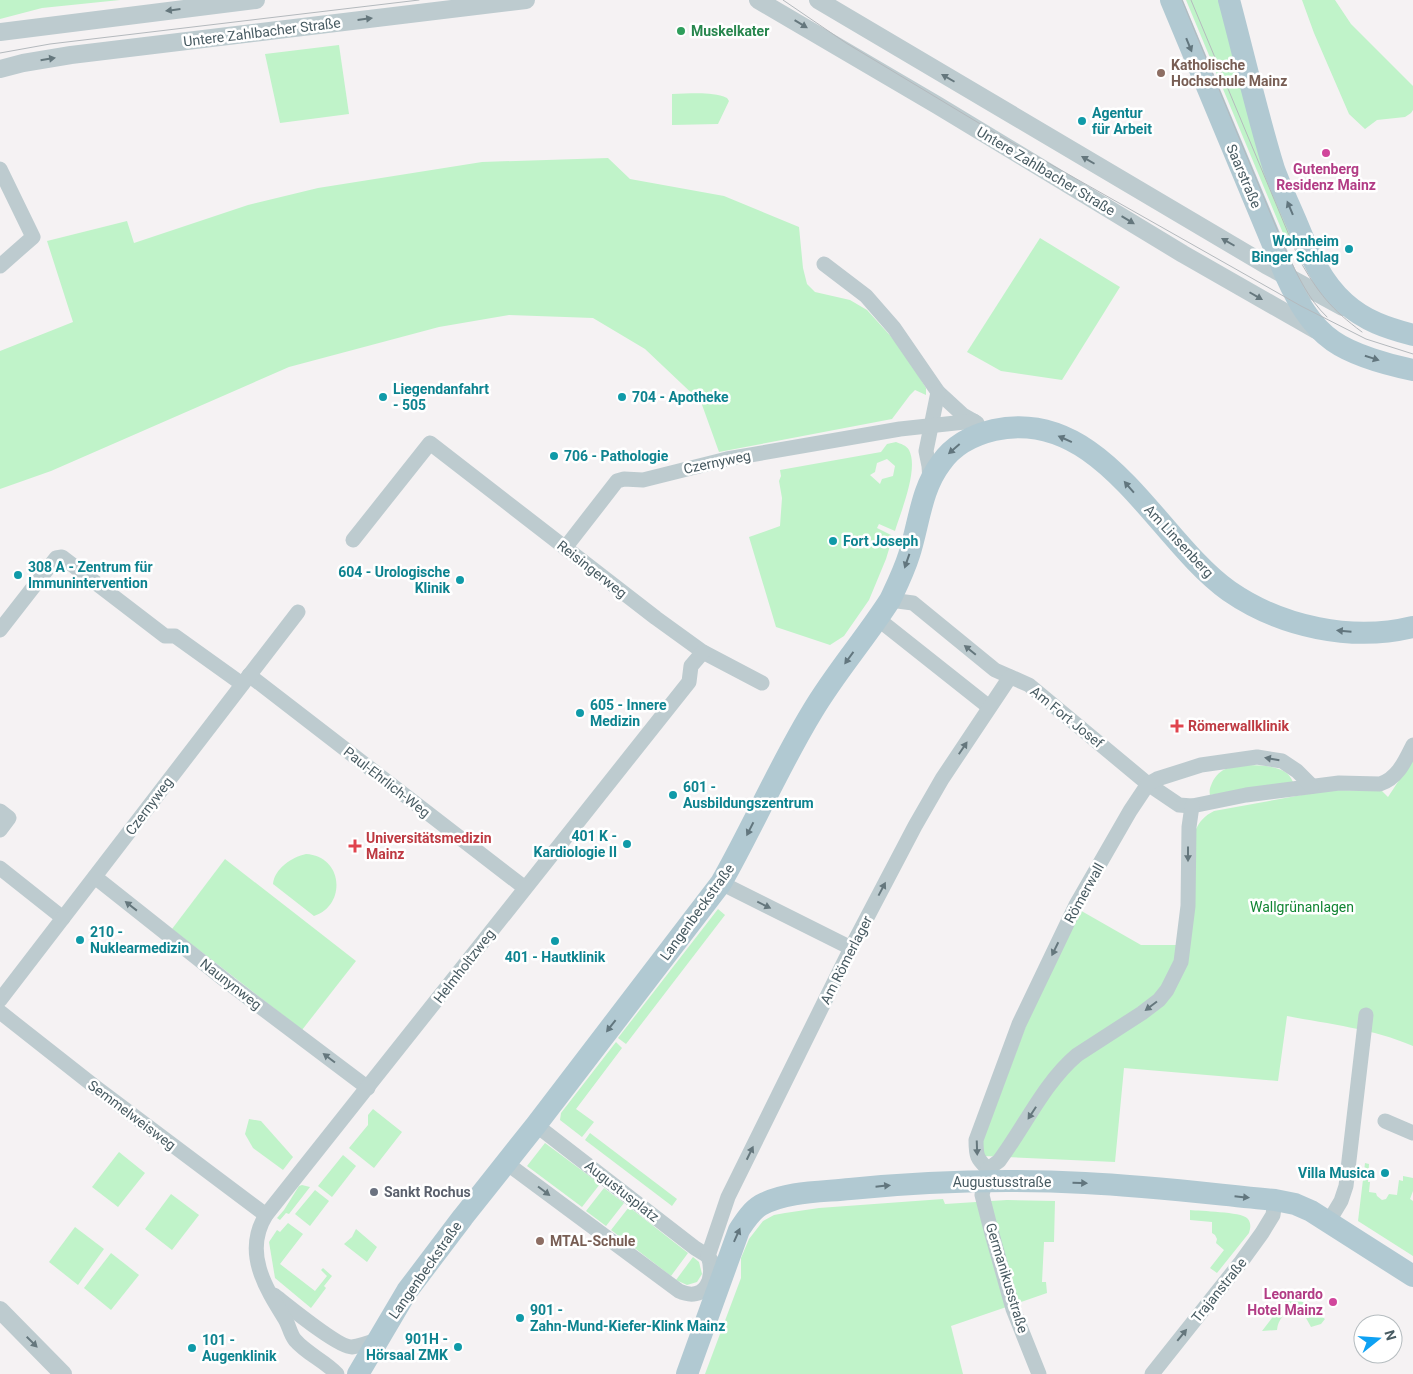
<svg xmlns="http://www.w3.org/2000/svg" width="1413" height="1374" font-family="Roboto,sans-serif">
	<rect width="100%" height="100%" fill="#f5f2f3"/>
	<g fill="#c0f3c9" fill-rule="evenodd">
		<path d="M0 0H120L42 8 0 19Z"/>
		<path d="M1186 0H1221L1300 251 1292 247 1288 237 1285 238Z"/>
		<path d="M1302 0H1335L1351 24 1413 86V110L1411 113 1405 117 1377 120 1365 129 1349 114 1314 33Z"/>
		<path d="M339 45 349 114 280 123 265 54Z"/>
		<path d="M672 94C689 94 711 91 727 98L729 101 718 124 672 125Z"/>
		<path d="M608 158 630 179 724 196 799 227 803 268 807 284 815 292 850 300 867 310 896 342 912 365 926 388V395L915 390 910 395 892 419 719 452 701 402 645 349 593 318 509 315 439 327 289 367 51 471 0 489V351L73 322 47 241 127 221 134 243 248 205 318 188 482 162Z"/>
		<path d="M1040 238 1120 287 1062 380 1001 371 967 352Z"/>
		<path d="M896 442C901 444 906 445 909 450 919 469 901 511 895 531L879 524 877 528 893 536 886 559 869 600 844 636 830 645 776 627 749 537 780 526 782 498 779 481 781 476 780 470 881 452 887 444ZM887 459 895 466 893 476 882 479 880 484 870 475 875 472 877 463Z"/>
		<path d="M1413 759V1046C1374 1029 1329 1024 1287 1016L1278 1081 1124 1068 1115 1162 983 1156 980 1148 1049 964 1078 909 1141 945H1190L1195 831C1200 821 1204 816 1214 811L1329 790 1382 791 1388 797Z"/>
		<path d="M1249 765C1264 766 1287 765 1293 782L1210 795C1209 790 1210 788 1212 783 1220 766 1233 767 1249 765Z"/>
		<path d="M306 854C343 856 347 905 314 916L273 884C274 869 292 857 306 854Z"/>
		<path d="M225 859 356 961 302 1030 172 929Z"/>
		<path d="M718 909 725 915 626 1044 618 1038Z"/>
		<path d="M616 1042 622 1048 576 1109 594 1122 582 1137 560 1120 561 1113Z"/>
		<path d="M373 1109 402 1132 374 1168 349 1148 368 1125V1115Z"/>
		<path d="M249 1119 261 1121 293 1157 283 1170 253 1148 245 1134Z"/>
		<path d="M590 1133 677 1199 672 1206 585 1140Z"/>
		<path d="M545 1143 600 1184 582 1207 527 1166Z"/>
		<path d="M119 1152 145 1173 118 1207 92 1187Z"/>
		<path d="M343 1155 356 1166 332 1197 318 1186Z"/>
		<path d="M1365 1163 1369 1164 1368 1182H1370L1369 1192 1376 1193 1377 1196 1382 1200 1386 1199 1389 1194 1397 1195 1399 1180 1403 1181V1176L1413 1178V1191L1410 1199 1413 1201V1256L1358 1221Z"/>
		<path d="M302 1185 310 1187 289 1214 286 1213 280 1220 277 1218 284 1210 299 1186Z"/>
		<path d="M604 1188 624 1203 606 1226 586 1211Z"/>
		<path d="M315 1190 329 1201 310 1226 295 1214Z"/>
		<path d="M171 1194 199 1215 172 1250 145 1229Z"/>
		<path d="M943 1199 945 1204 1007 1200 1055 1201 1054 1242H1044L1042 1282H1046L1047 1293 951 1326 963 1374H705L741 1278V1258L749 1239 763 1221 774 1215 785 1213 819 1208Z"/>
		<path d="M629 1207 688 1253 671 1276 611 1230Z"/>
		<path d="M1190 1210C1200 1211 1241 1212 1247 1218 1251 1222 1251 1227 1249 1233L1217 1273 1210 1268 1224 1250 1216 1243 1217 1239 1215 1235 1212 1233V1222L1190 1220Z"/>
		<path d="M288 1223 303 1234 280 1264 315 1291 327 1276 321 1270 323 1268 332 1276 324 1286 326 1288 311 1308 275 1278 269 1242 277 1230 280 1232Z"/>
		<path d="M75 1227 104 1249 78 1285 49 1262Z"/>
		<path d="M356 1229 377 1247 367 1262 344 1244 352 1237Z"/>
		<path d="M111 1253 139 1275 111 1310 84 1288Z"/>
		<path d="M693 1257 699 1262 702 1274 697 1282 687 1285 676 1280Z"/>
		<path d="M1291 1293 1325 1319 1321 1324 1311 1327 1306 1318H1309C1309 1311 1301 1310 1295 1310 1284 1313 1278 1319 1277 1330L1262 1331Z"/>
	</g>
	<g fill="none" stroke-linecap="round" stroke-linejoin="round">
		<g stroke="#bdcbcf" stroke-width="15">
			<path d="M0 169 33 237 0 266"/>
			<path d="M824 264 866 296 894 328 938 392 963 415 977 423"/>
			<path d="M930 481 929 466 926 451 938 392"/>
			<path d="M353 540 430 443 656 618 703 652 762 683"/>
			<path d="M565 548 617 481 624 479 643 480 727 459 900 429 974 421"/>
			<path d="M890 600 913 603 995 670 1029 685 1148 784 1179 805 1192 806 1246 795 1339 783 1380 784C1398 778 1405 761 1413 745"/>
			<path d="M878 619 989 707"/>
			<path d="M0 630 56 558 62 557 165 636H175L242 684"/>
			<path d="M249 675 525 888"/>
			<path d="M0 811 9 818 0 830"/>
			<path d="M0 868 63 918"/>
			<path d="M95 877 230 984 368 1088"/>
			<path d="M721 883 851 948"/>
			<path d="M0 1000 298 612"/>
			<path d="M0 1012 94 1086 266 1215"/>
			<path d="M1385 1121 1413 1133"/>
			<path d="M536 1125 695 1248 708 1256 713 1263"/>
			<path d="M505 1162 679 1291C705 1303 716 1278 708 1256"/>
			<path d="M988 1169C977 1159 976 1156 976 1140L1019 1024 1076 905 1130 811 1148 784 1157 779 1201 765 1257 757 1282 761 1297 771 1312 786"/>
			<path d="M1329 1221 1341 1201 1346 1186 1366 1015"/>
			<path d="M708 1256 728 1197 851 948 915 826 942 779 1010 677"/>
			<path d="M274 1295C287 1305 339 1348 352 1347 361 1346 371 1342 379 1339"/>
			<path d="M337 1374C325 1361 307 1354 295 1340 290 1334 289 1325 285 1319 265 1287 243 1252 266 1215L689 682 691 666 703 652"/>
			<path d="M1039 1374 1013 1309 992 1234 982 1195 988 1169 999 1161C1025 1126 1044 1083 1077 1055L1142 1013 1159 1000 1167 990 1181 962 1188 906 1189 827 1192 806"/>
			<path d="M1152 1374 1241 1262 1262 1233 1273 1215 1275 1200"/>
		</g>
		<g stroke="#bdcbcf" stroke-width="18">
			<path d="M758 0 937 105 1183 254 1316 330"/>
			<path d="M818 0 1266 265 1343 307"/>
			<path d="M0 32 256 0"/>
			<path d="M0 69 23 63 71 55 526 0"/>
			<path d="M0 1310 63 1374"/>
		</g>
		<g stroke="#b1c9d2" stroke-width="22">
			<path d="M1171 0 1286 276C1297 300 1310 325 1333 341 1353 355 1389 365 1413 370"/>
			<path d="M1229 0C1244 56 1257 114 1274 169 1281 188 1290 207 1298 226 1309 253 1322 283 1345 303 1365 321 1387 328 1413 335"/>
			<path d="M358 1374 407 1291 463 1217 536 1125 721 883C753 827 778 768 812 712 835 673 865 639 890 600 897 585 904 571 909 555 919 524 921 489 941 463 954 444 973 435 994 430 1102 406 1156 539 1229 591 1281 627 1352 642 1413 627"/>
			<path d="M687 1374 739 1230C745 1221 751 1211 761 1205 787 1191 822 1192 850 1189 929 1181 1007 1179 1085 1183 1149 1186 1212 1194 1275 1200L1295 1204 1311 1211 1413 1276"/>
		</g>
		<g stroke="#b4b9bd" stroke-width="1">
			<path d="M783 0 846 43 997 134 1301 306 1366 339 1413 354"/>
			<path d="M1182 0 1286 251C1297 274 1308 299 1327 317"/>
			<path d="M1191 0 1299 259C1318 293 1331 309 1362 332"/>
			<path d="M0 53 50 44 419 0"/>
		</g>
	</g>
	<defs><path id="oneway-solid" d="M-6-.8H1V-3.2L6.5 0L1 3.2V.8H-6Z" transform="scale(1.25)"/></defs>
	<g fill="#65777d">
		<use href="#oneway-solid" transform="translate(173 10) rotate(173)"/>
		<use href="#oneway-solid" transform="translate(365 19) rotate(-7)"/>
		<use href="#oneway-solid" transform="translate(801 24) rotate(31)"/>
		<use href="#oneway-solid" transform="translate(48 59) rotate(-9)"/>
		<use href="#oneway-solid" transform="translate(948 78) rotate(-150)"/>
		<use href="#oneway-solid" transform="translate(1088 160) rotate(-150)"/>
		<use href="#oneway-solid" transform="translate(1128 220) rotate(31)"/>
		<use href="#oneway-solid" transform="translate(1228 242) rotate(-150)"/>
		<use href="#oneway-solid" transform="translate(1256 296) rotate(30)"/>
		<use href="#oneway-solid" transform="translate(970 650) rotate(-141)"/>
		<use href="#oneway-solid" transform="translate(963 748) rotate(-56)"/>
		<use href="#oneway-solid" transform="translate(1272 759) rotate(-170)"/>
		<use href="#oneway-solid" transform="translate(1188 854) rotate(90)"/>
		<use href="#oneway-solid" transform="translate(882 889) rotate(-62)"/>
		<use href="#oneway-solid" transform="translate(764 905) rotate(26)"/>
		<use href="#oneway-solid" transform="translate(131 906) rotate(-142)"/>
		<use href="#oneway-solid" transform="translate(1055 949) rotate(116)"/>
		<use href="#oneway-solid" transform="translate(1151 1006) rotate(143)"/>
		<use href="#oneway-solid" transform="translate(329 1058) rotate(-143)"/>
		<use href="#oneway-solid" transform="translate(1032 1113) rotate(123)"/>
		<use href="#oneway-solid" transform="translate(977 1148) rotate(88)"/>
		<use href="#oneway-solid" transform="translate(750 1153) rotate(-64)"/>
		<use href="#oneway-solid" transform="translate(544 1191) rotate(37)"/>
		<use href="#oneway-solid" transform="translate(1182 1335) rotate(-51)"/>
		<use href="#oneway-solid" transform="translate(32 1342) rotate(45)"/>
	</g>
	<g fill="#62767e">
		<use href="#oneway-solid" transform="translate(1189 45) rotate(68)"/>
		<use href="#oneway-solid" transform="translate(1290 208) rotate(-113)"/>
		<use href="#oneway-solid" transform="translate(1372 358) rotate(18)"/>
		<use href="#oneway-solid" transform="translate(1065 439) rotate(-156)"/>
		<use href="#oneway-solid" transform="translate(954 449) rotate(139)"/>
		<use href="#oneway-solid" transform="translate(1129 487) rotate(-131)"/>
		<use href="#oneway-solid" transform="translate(907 561) rotate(109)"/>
		<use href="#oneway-solid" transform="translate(1344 631) rotate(-175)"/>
		<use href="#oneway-solid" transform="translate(849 658) rotate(126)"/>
		<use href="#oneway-solid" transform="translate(750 829) rotate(117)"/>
		<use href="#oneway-solid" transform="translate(611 1026) rotate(128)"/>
		<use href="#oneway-solid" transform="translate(1080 1183) rotate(2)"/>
		<use href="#oneway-solid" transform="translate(883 1186) rotate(-6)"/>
		<use href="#oneway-solid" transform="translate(1242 1197) rotate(6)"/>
		<use href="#oneway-solid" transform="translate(737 1235) rotate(-66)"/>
	</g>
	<circle fill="#2e9e5b" stroke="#fff" stroke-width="2" cx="681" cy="31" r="5"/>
	<g fill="#8d6e63" stroke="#fff" stroke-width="2">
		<circle cx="1161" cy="73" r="5"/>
		<circle cx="540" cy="1241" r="5"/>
	</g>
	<g fill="#0f9aa8" stroke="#fff" stroke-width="2">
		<circle cx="1082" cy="121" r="5"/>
		<circle cx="1349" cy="249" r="5"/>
		<circle cx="383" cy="397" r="5"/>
		<circle cx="622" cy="397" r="5"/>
		<circle cx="554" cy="456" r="5"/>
		<circle cx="833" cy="541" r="5"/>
		<circle cx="18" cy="575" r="5"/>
		<circle cx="460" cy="580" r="5"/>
		<circle cx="580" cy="713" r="5"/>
		<circle cx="673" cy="795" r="5"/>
		<circle cx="627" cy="844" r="5"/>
		<circle cx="80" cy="940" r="5"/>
		<circle cx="555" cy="941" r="5"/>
		<circle cx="1385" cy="1173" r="5"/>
		<circle cx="520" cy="1318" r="5"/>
		<circle cx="458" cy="1347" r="5"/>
		<circle cx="192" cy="1348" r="5"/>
	</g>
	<g fill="#d1479c" stroke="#fff" stroke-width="2">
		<circle cx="1326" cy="153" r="5"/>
		<circle cx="1333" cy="1302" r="5"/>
	</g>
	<g fill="#e0444e" stroke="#fff" stroke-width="2">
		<path d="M1174.5 718.5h5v5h5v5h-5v5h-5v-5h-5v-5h5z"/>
		<path d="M352.5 838.5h5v5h5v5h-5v5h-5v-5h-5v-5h5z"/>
	</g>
	<circle fill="#6b7280" stroke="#fff" stroke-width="2" cx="374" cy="1192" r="5"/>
	<g text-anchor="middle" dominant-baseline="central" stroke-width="5" stroke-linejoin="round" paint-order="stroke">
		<g font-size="14" font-weight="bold" fill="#27864d" stroke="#fff" text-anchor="start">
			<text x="691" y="31">Muskelkater</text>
		</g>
		<g font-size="14" fill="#485b62" stroke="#fff">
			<text transform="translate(262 32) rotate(-7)">Untere Zahlbacher Straße</text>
			<text transform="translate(1046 171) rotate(31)">Untere Zahlbacher Straße</text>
			<text transform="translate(1244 176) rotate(67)">Saarstraße</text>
			<text transform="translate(717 462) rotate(-12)">Czernyweg</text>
			<text transform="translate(1179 541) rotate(47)">Am Linsenberg</text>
			<text transform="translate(592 569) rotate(38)">Reisingerweg</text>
			<text transform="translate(1067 717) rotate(39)">Am Fort Josef</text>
			<text transform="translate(387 782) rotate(38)">Paul-Ehrlich-Weg</text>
			<text transform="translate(149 806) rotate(-53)">Czernyweg</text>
			<text transform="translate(1084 893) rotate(-61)">Römerwall</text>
			<text transform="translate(697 912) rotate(-54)">Langenbeckstraße</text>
			<text transform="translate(846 960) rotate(-63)">Am Römerlager</text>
			<text transform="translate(464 966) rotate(-52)">Helmholtzweg</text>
			<text transform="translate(231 984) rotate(38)">Naunynweg</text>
			<text transform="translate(132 1115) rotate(37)">Semmelweisweg</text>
			<text x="1002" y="1182">Augustusstraße</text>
			<text transform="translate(622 1191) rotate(38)">Augustusplatz</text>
			<text transform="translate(425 1270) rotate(-55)">Langenbeckstraße</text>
			<text transform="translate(1007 1278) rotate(73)">Germanikusstraße</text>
			<text transform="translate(1219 1290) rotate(-51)">Trajanstraße</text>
		</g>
		<g font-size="14" font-weight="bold" fill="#785e54" stroke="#fff" text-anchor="start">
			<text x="1171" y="65">Katholische<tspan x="1171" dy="16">Hochschule Mainz</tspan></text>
			<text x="550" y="1241">MTAL-Schule</text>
		</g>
		<g font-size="14" font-weight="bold" fill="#0d838f" stroke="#fff" text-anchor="start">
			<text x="1092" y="113">Agentur<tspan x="1092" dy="16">für Arbeit</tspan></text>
			<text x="1339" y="241" text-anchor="end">Wohnheim<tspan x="1339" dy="16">Binger Schlag</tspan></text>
			<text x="393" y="389">Liegendanfahrt<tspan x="393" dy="16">- 505</tspan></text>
			<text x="632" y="397">704 - Apotheke</text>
			<text x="564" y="456">706 - Pathologie</text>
			<text x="843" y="541">Fort Joseph</text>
			<text x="28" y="567">308 A - Zentrum für<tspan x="28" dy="16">Immunintervention</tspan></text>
			<text x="450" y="572" text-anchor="end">604 - Urologische<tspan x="450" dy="16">Klinik</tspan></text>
			<text x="590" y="705">605 - Innere<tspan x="590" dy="16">Medizin</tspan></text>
			<text x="683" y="787">601 -<tspan x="683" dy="16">Ausbildungszentrum</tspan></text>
			<text x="617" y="836" text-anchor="end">401 K -<tspan x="617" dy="16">Kardiologie II</tspan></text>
			<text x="90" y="932">210 -<tspan x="90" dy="16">Nuklearmedizin</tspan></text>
			<text x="555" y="957" text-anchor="middle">401 - Hautklinik</text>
			<text x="1375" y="1173" text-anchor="end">Villa Musica</text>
			<text x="530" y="1310">901 -<tspan x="530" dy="16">Zahn-Mund-Kiefer-Klink Mainz</tspan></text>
			<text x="448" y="1339" text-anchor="end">901H -<tspan x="448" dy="16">Hörsaal ZMK</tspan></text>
			<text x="202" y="1340">101 -<tspan x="202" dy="16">Augenklinik</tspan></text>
		</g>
		<g font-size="14" font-weight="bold" fill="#b23c85" stroke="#fff">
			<text x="1326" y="169">Gutenberg<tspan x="1326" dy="16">Residenz Mainz</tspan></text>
			<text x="1323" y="1294" text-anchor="end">Leonardo<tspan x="1323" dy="16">Hotel Mainz</tspan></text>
		</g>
		<g font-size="14" font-weight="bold" fill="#be3a42" stroke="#fff" text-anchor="start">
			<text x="1188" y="726">Römerwallklinik</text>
			<text x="366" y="838">Universitätsmedizin<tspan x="366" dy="16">Mainz</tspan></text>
		</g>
		<g font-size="14" fill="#118533" stroke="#fff">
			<text x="1302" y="907">Wallgrünanlagen</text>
		</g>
		<g font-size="14" font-weight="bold" fill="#5b616d" stroke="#fff" text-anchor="start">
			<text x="384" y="1192">Sankt Rochus</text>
		</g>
	</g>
	<g transform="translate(1378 1339) rotate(73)"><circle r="24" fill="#ffffff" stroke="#b6bdc0"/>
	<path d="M0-4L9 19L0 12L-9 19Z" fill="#0ea1f3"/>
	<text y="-8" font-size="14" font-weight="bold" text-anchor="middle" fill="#485b62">N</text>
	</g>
</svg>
